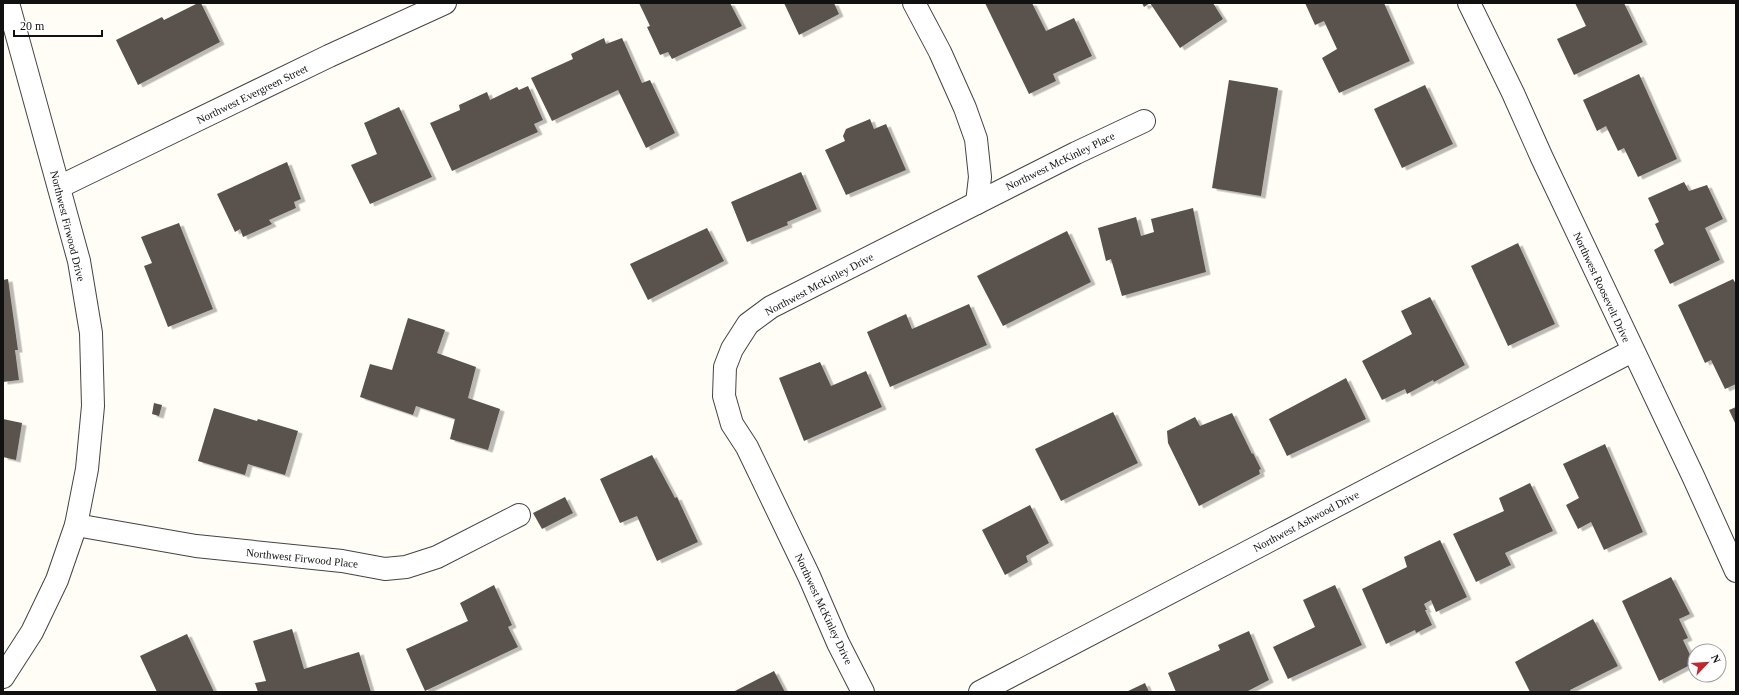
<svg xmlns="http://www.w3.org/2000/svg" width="1739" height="695" font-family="'Times New Roman',serif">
	<defs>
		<filter id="shadow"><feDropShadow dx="4.5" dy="2.5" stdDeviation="0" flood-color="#0004"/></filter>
	</defs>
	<rect width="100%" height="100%" fill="#fffdf5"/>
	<g fill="#5a524d" filter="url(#shadow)">
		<path d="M198 3H201L220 42 138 85 116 40 162 17 164 20Z"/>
		<path d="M639 3H730L742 26 672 59 668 52 660 55 647 27 650 26Z"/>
		<path d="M784 3H834L839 14 799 35Z"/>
		<path d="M985 3H1032L1046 31 1074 18 1092 56 1053 74 1056 81 1029 94Z"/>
		<path d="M1142 3H1213L1223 19 1180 48 1150 3 1144 7Z"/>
		<path d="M1305 3H1384L1410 61 1339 93 1322 58 1337 49 1324 21 1315 25Z"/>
		<path d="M1575 3H1624L1643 42 1574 75 1557 39 1586 26Z"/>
		<path d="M604 38 606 44 622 38 642 83 650 80 675 133 646 148 618 90 552 121 531 78 573 59 571 54Z"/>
		<path d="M1639 74 1677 159 1638 177 1624 148 1618 151 1606 126 1597 131 1583 100Z"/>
		<path d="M1229 80 1278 88 1261 196 1212 188Z"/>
		<path d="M1425 85 1453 144 1402 168 1374 109Z"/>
		<path d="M528 86 543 120 534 124 538 132 452 171 430 123 460 110 459 105 487 92 490 100 517 87 519 90Z"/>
		<path d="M399 107 432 177 370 204 351 165 377 154 364 123Z"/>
		<path d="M870 119 874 129 886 124 906 170 846 195 825 150 845 141 843 136 846 129Z"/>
		<path d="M287 162 301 199 294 202 296 208 269 220 272 224 243 237 240 229 235 232 217 194Z"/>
		<path d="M801 172 817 209 787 222 788 225 747 242 731 202Z"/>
		<path d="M1684 182 1689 191 1707 185 1723 219 1705 228 1720 260 1670 284 1654 250 1664 244 1655 224 1659 222 1648 198Z"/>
		<path d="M1193 208 1206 272 1122 296 1111 259 1106 261 1098 228 1136 217 1141 236 1154 232 1151 219Z"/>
		<path d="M179 223 213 309 168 327 144 266 152 263 141 237Z"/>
		<path d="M707 228 724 261 648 300 630 264Z"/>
		<path d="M1067 231 1091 282 1003 326 977 276Z"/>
		<path d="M1518 243 1555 324 1508 346 1471 266Z"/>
		<path d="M8 279 18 350H15L19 380 3 382V280Z"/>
		<path d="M1733 279 1736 284V384L1725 389 1711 360 1705 363 1678 305Z"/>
		<path d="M1430 297 1465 365 1434 382 1433 380 1407 394 1405 389 1382 400 1362 361 1412 334 1401 311Z"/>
		<path d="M969 304 987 345 890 387 867 332 906 314 912 329Z"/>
		<path d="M408 318 445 330 437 353 476 367 468 398 500 409 488 450 450 439 455 419 416 406 413 415 360 397 370 364 392 370Z"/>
		<path d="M820 362 831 386 866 371 882 407 804 441 779 378Z"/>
		<path d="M1346 378 1366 419 1287 456 1269 419Z"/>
		<path d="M154 403 162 405 159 416 152 414Z"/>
		<path d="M1736 407V425L1729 410Z"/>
		<path d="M214 408 257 421 258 419 298 431 285 475 248 464 245 475 198 461Z"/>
		<path d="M1113 412 1138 463 1061 501 1035 449Z"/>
		<path d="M1232 413 1252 454 1253 453 1261 469 1259 470 1260 474 1199 506 1168 443 1167 431 1195 417 1200 426Z"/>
		<path d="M3 419 22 423 16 460 3 457Z"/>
		<path d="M1605 444 1643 532 1604 550 1591 522 1578 529 1566 505 1579 498 1563 464Z"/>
		<path d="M652 455 675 498 677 497 698 542 657 561 637 516 620 523 600 479Z"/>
		<path d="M1530 483 1553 531 1505 553 1511 565 1476 582 1453 534 1504 511 1499 498Z"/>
		<path d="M565 497 573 513 542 529 533 513Z"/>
		<path d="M1030 505 1049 543 1026 556 1028 562 1005 575 982 530Z"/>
		<path d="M1440 540 1467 597 1436 612 1431 600 1424 604 1427 610H1425L1432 625 1416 633 1415 630 1386 644 1362 589 1407 567 1404 557Z"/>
		<path d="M1671 577 1690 614 1679 619 1688 638 1683 640 1694 663 1659 681 1622 601Z"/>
		<path d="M494 585 512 625 508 627 518 647 425 691 406 649 468 621 460 603Z"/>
		<path d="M1335 585 1362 645 1288 679 1273 647 1315 627 1303 600Z"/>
		<path d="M1593 619 1618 666 1570 690 1571 692H1530L1515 662Z"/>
		<path d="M292 629 304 669 359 652 371 692H258L255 683 266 681 253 641Z"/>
		<path d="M1249 631 1269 680 1246 692H1176L1168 673 1220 650 1218 645Z"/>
		<path d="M187 634 214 692H157L140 656Z"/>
		<path d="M774 671 785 692H733Z"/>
		<path d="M1145 683 1149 692H1126Z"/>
	</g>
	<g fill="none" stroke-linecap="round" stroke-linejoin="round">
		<defs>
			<g id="minor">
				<path d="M914 3 940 52 965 108 976 139 980 177 977 203"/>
				<path d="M1469 3 1513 93 1542 158 1693 476 1736 571"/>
				<path d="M59 187 329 56 445 3"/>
				<path d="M76 525 196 546 342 561 385 569 406 567 437 557 519 515"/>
				<path d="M3 677 32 632 57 580 76 525 87 469 93 406 91 333 79 261 8 3"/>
				<path d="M863 692 838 643 809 576 747 447 732 424 724 396 725 367 732 349 748 324 771 307 1076 153 1144 121"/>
				<path d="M980 692 1632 351"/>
			</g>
		</defs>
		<use href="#minor" stroke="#444" stroke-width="24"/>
		<use href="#minor" stroke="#fff" stroke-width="22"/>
	</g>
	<g text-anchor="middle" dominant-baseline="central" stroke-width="4" stroke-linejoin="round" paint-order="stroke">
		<g font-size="11" fill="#111" stroke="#fff">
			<text transform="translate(252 94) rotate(-26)">Northwest Evergreen Street</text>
			<text transform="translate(1060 161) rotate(-26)">Northwest McKinley Place</text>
			<text transform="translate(68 226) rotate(76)">Northwest Firwood Drive</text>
			<text transform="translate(819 284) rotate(-28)">Northwest McKinley Drive</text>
			<text transform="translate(1602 287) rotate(65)">Northwest Roosevelt Drive</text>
			<text transform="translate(1306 521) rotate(-28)">Northwest Ashwood Drive</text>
			<text transform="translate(302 558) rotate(6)">Northwest Firwood Place</text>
			<text transform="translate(824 609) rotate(65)">Northwest McKinley Drive</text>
		</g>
	</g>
	<rect width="1739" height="695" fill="none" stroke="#111111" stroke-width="8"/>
	<g transform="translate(1707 663) rotate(65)"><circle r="19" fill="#ffffff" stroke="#a0a0a0"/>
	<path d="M0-3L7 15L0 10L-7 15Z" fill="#c4262e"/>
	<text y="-6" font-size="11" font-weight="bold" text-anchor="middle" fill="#111111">N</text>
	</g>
	<path d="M14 30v6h88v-6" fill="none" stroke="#111111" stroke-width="2"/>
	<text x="20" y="30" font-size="12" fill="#111111" stroke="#ffffff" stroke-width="3" paint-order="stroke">20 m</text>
</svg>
